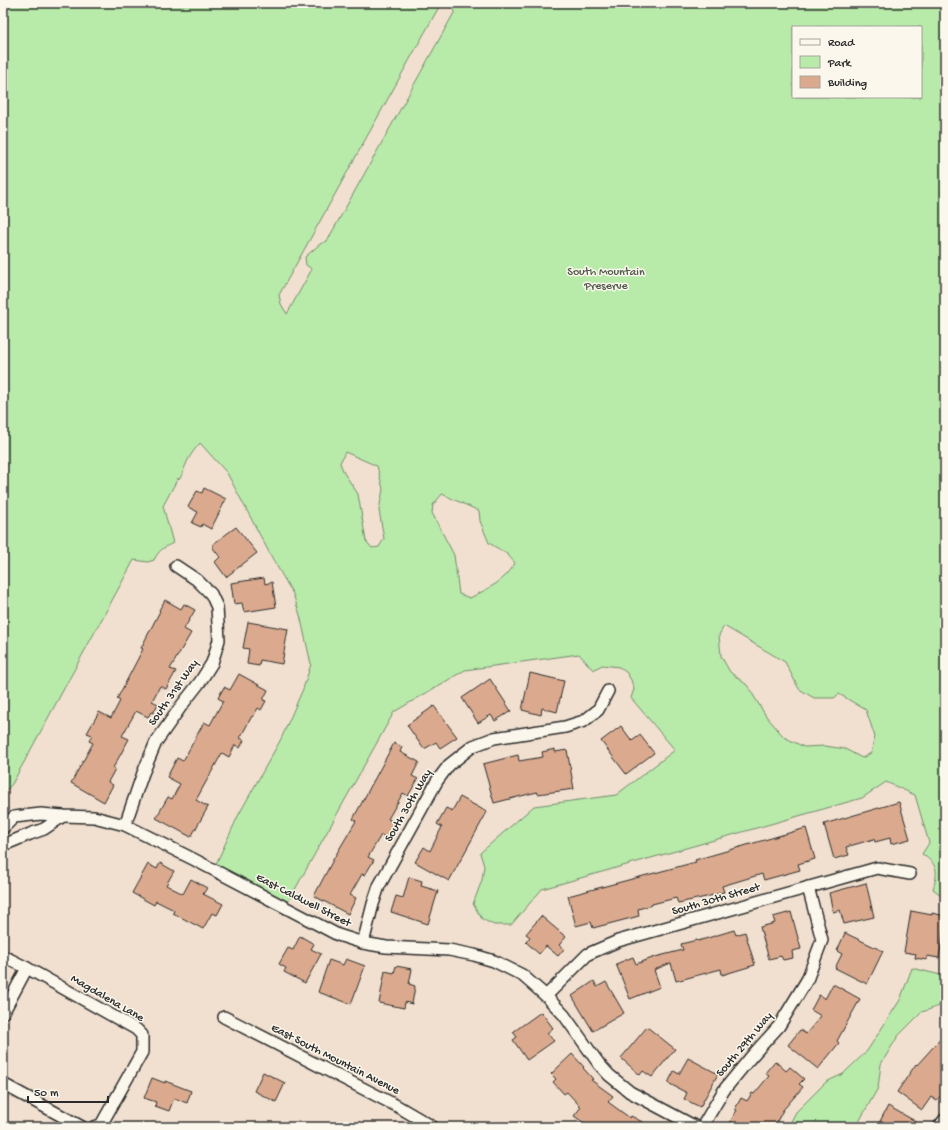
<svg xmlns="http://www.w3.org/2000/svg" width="948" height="1130" font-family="'Gochi Hand',sans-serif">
	<rect width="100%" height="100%" fill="#f1e0d0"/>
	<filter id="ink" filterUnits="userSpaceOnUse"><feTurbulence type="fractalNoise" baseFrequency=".025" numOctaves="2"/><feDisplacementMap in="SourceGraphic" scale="8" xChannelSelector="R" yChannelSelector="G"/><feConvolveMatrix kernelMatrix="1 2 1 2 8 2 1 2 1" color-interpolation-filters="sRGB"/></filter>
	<g filter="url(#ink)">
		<g fill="#b8eaaa" stroke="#728a6a" fill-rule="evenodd">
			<path d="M3 3H945V898L933 889C938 871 939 866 922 854L929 843 915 795 886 782 862 798 542 889 511 925H494L482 919 473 904 482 880 484 866 480 853 534 806 616 795 675 750 631 698 634 689 631 680 627 673 619 667 602 665 593 670 579 654 465 670 394 712 288 902 216 864 238 816 281 739 303 689 311 664 300 615 293 594 271 556 227 473 200 443C195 449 190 455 187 462 184 468 183 474 179 480L178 478 163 506 173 543C163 548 159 550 154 560L148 562 134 560 23 764 12 784 3 794ZM440 5 451 6 455 11 327 241 320 244 305 257 306 265 312 269 287 314 281 304 279 295ZM793 27H921V97H793ZM345 452 377 466 383 489 379 510 384 539 379 547 372 548 366 541 358 494 344 473 340 463ZM442 494 479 511 480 521 489 543 507 554 515 563C506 581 487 589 470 598L459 594 454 555 432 513 433 505ZM724 626 785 662 799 689 814 698H834L839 694 866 710 875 737 871 753 862 758 845 749 825 746 804 747 784 737 766 716 747 685 730 672 721 656 719 635Z"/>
			<path d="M912 968 945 976V1004L922 1012 898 1036 881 1064 878 1088 856 1127H788L796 1112 826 1082 843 1074 867 1051 900 1000Z"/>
		</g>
		<g fill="#dbaa8e" stroke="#2b2b2b">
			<path d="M204 488 226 499 211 529 202 524 201 527 192 523 198 512 188 507 197 491 202 493Z"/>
			<path d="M236 527 257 553 226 577 215 562 220 557 213 548V544Z"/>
			<path d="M264 578 265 584 272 582 276 607 244 612 242 603 234 604 231 583Z"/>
			<path d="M165 600 181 609 184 604 195 610 184 629 191 633 170 669 176 671 166 689 160 686 152 701 158 704 153 713 151 712 148 717 136 711 122 736 129 739 113 768 115 769 108 782 113 785 104 802 71 783 93 743 89 741 92 735 87 733 99 712 111 718 120 701 117 699 143 649 141 648 160 611 159 610Z"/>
			<path d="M248 622 288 629 282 664 260 660 259 666 247 664 249 649 243 648Z"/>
			<path d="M530 673 564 681 557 712 542 708 541 715 522 710Z"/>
			<path d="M239 674 268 690 263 700 266 701 261 710 258 708 253 717 252 716 240 738 244 740 240 748 235 745 229 757 222 753 196 800 208 807 191 837 156 818 168 797 172 799 180 784 167 777 177 758 183 761 204 722 210 725 223 701 218 698 224 687 230 690Z"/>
			<path d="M490 679 511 711 495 721 491 715 478 723 462 698Z"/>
			<path d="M434 706 457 737 440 748 436 742 426 748H423L407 725Z"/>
			<path d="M621 726 632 741 640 735 654 753 626 774 601 741Z"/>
			<path d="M394 743 402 747 400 752 419 762 412 776 418 779 408 796 403 793 388 819 395 822 386 837 381 835 368 857 374 860 365 875 362 874 350 895 356 898 348 914 314 896 334 858 356 821 353 819Z"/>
			<path d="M555 749V752L567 750 574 789 538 794 537 792 494 803 483 764 518 755 519 761 543 757 542 752Z"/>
			<path d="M460 797 487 812 449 881 415 862 424 847 430 851 442 827 437 824 446 808 452 811Z"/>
			<path d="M899 802 910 839 891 844 890 838 875 842 874 839 846 847 849 855 834 859 824 824Z"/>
			<path d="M806 828 815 859 798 864 800 870 764 880 762 874 722 886 724 892 706 897 678 903 676 898 652 904V905L638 909 639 916 593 928 591 922 576 926 568 896 696 862 695 860Z"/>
			<path d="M160 863 174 871 166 885 183 894 191 879 207 888 203 894 223 904 217 915 212 913 203 929 173 913 174 910 156 901 154 905 132 893 148 864 157 869Z"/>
			<path d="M409 877 422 881 421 886 438 891 428 924 391 912 396 896 403 898Z"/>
			<path d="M866 883 874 917 844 924 840 910 833 912 829 893Z"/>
			<path d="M911 911 932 915V913L945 916V922L939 958 927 956V960L915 958 916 954 904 952Z"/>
			<path d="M791 912 801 949 792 951 793 958 783 960 781 956 769 959 760 927 775 923 773 917Z"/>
			<path d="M541 916 566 937 559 945 564 949 558 956 546 946 539 954 526 942 530 937 526 934Z"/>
			<path d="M734 930 736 935 745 932 755 965 722 975 721 969 676 981 671 963 654 970 660 987 630 999 616 964 633 957 636 964 655 957 683 950 681 944 697 940 698 941Z"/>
			<path d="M845 933 883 951 867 984 835 968 842 954 837 951Z"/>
			<path d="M300 936 314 944 311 949 321 954 305 983 284 972 286 968 279 964 288 948 293 950Z"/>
			<path d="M346 959 365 966 351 1004 318 992 329 960 343 965Z"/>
			<path d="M396 966 412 969 409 984 415 986 412 1004 405 1002 404 1008 379 1003 385 971 394 973Z"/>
			<path d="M594 981 597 987 606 982 624 1013 593 1031 572 996Z"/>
			<path d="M833 984 860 999 837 1041 839 1043 818 1069 788 1045 800 1030 806 1034 821 1016 811 1010 819 995 825 999Z"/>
			<path d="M541 1012 553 1028 547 1033 554 1041 527 1060 513 1040 517 1037 513 1032Z"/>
			<path d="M647 1027 675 1049 652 1077 643 1071 640 1075 621 1058Z"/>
			<path d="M945 1034V1089L937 1101 931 1097 922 1110 897 1092 916 1064 917 1065Z"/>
			<path d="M572 1054 584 1067 583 1068 593 1079 591 1080 613 1096 608 1102 630 1118 631 1116 652 1127H590L574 1116 581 1107 567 1092 564 1094 553 1082 556 1079 551 1074Z"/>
			<path d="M688 1058 718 1074 700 1107 684 1099 687 1093 668 1083 674 1071 679 1074Z"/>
			<path d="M775 1061 786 1071 790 1067 804 1079 799 1084 803 1087 783 1110 774 1127H740L730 1122 737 1110 735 1109 741 1098 747 1101 752 1093 754 1094 769 1076 765 1073Z"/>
			<path d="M263 1072 285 1083 276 1102 254 1091Z"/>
			<path d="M152 1078 165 1083V1081L191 1091 187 1103 174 1098 169 1111 155 1106 156 1102 144 1098Z"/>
			<path d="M888 1106 915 1121 912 1127H877Z"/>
		</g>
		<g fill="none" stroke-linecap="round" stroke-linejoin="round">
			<defs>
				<g id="minor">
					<path d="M125 825 143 773 156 742 182 705 200 682 212 663 219 640 217 607 211 594 197 580 176 566"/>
					<path d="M3 828 14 817 41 814 63 816 94 817 125 825 193 859 338 935 363 943 386 947 449 950 474 955 494 961 522 975 546 996 564 1015 599 1064 609 1075 630 1092 696 1127"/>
					<path d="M3 843 6 844 30 834 44 829 63 816"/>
					<path d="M363 943 373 904 379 886 437 781 449 765 473 746 494 738 565 727 584 721 598 710 608 691"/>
					<path d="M3 956 27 968 136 1029 142 1035V1052L101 1125 94 1127"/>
					<path d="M546 996 588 954 618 941 877 868 910 874"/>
					<path d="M3 1013 27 968"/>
					<path d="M224 1017 397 1106 433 1127"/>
					<path d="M3 1084 82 1127"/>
					<path d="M702 1127 724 1090 751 1057 779 1026 807 980 822 940 808 887"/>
					<path d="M939 1127 945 1119"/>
				</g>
			</defs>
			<use href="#minor" stroke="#2b2b2b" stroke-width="14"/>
			<use href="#minor" stroke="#fbf7ec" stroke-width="11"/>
		</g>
	</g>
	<g text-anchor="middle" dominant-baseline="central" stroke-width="3" stroke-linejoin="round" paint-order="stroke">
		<g font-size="12" fill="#4e5b4b" stroke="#fbf7ec">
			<text x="606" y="273">South Mountain<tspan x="606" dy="14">Preserve</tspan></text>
		</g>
		<g font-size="12" fill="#2b2b2b" stroke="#fbf7ec">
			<text transform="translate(174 693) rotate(-55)">South 31st Way</text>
			<text transform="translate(409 806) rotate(-60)">South 30th Way</text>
			<text transform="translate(716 900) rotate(-16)">South 30th Street</text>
			<text transform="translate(303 901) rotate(27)">East Caldwell Street</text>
			<text transform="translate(107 999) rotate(30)">Magdalena Lane</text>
			<text transform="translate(745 1045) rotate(-50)">South 29th Way</text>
			<text transform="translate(335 1060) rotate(27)">East South Mountain Avenue</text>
		</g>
	</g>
	<rect width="948" height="1130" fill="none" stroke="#fbf7ec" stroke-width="16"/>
	<rect x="8" y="8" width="932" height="1114" fill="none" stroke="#2b2b2b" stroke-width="1.5" filter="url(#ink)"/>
	<rect x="792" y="26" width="130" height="72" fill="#fbf7ec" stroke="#a8a59f"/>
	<rect x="800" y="39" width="20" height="6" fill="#fbf7ec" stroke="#a8a59f"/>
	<text x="828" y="46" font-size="12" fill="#2b2b2b">Road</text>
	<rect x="800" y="56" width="20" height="12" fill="#b8eaaa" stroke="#a8a59f"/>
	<text x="828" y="66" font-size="12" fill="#2b2b2b">Park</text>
	<rect x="800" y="76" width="20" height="12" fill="#dbaa8e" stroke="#a8a59f"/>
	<text x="828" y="86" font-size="12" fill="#2b2b2b">Building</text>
	<path d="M28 1096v6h80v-6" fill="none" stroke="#2b2b2b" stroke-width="2"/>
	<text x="34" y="1096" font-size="12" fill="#2b2b2b" stroke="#fbf7ec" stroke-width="3" paint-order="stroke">50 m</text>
</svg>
